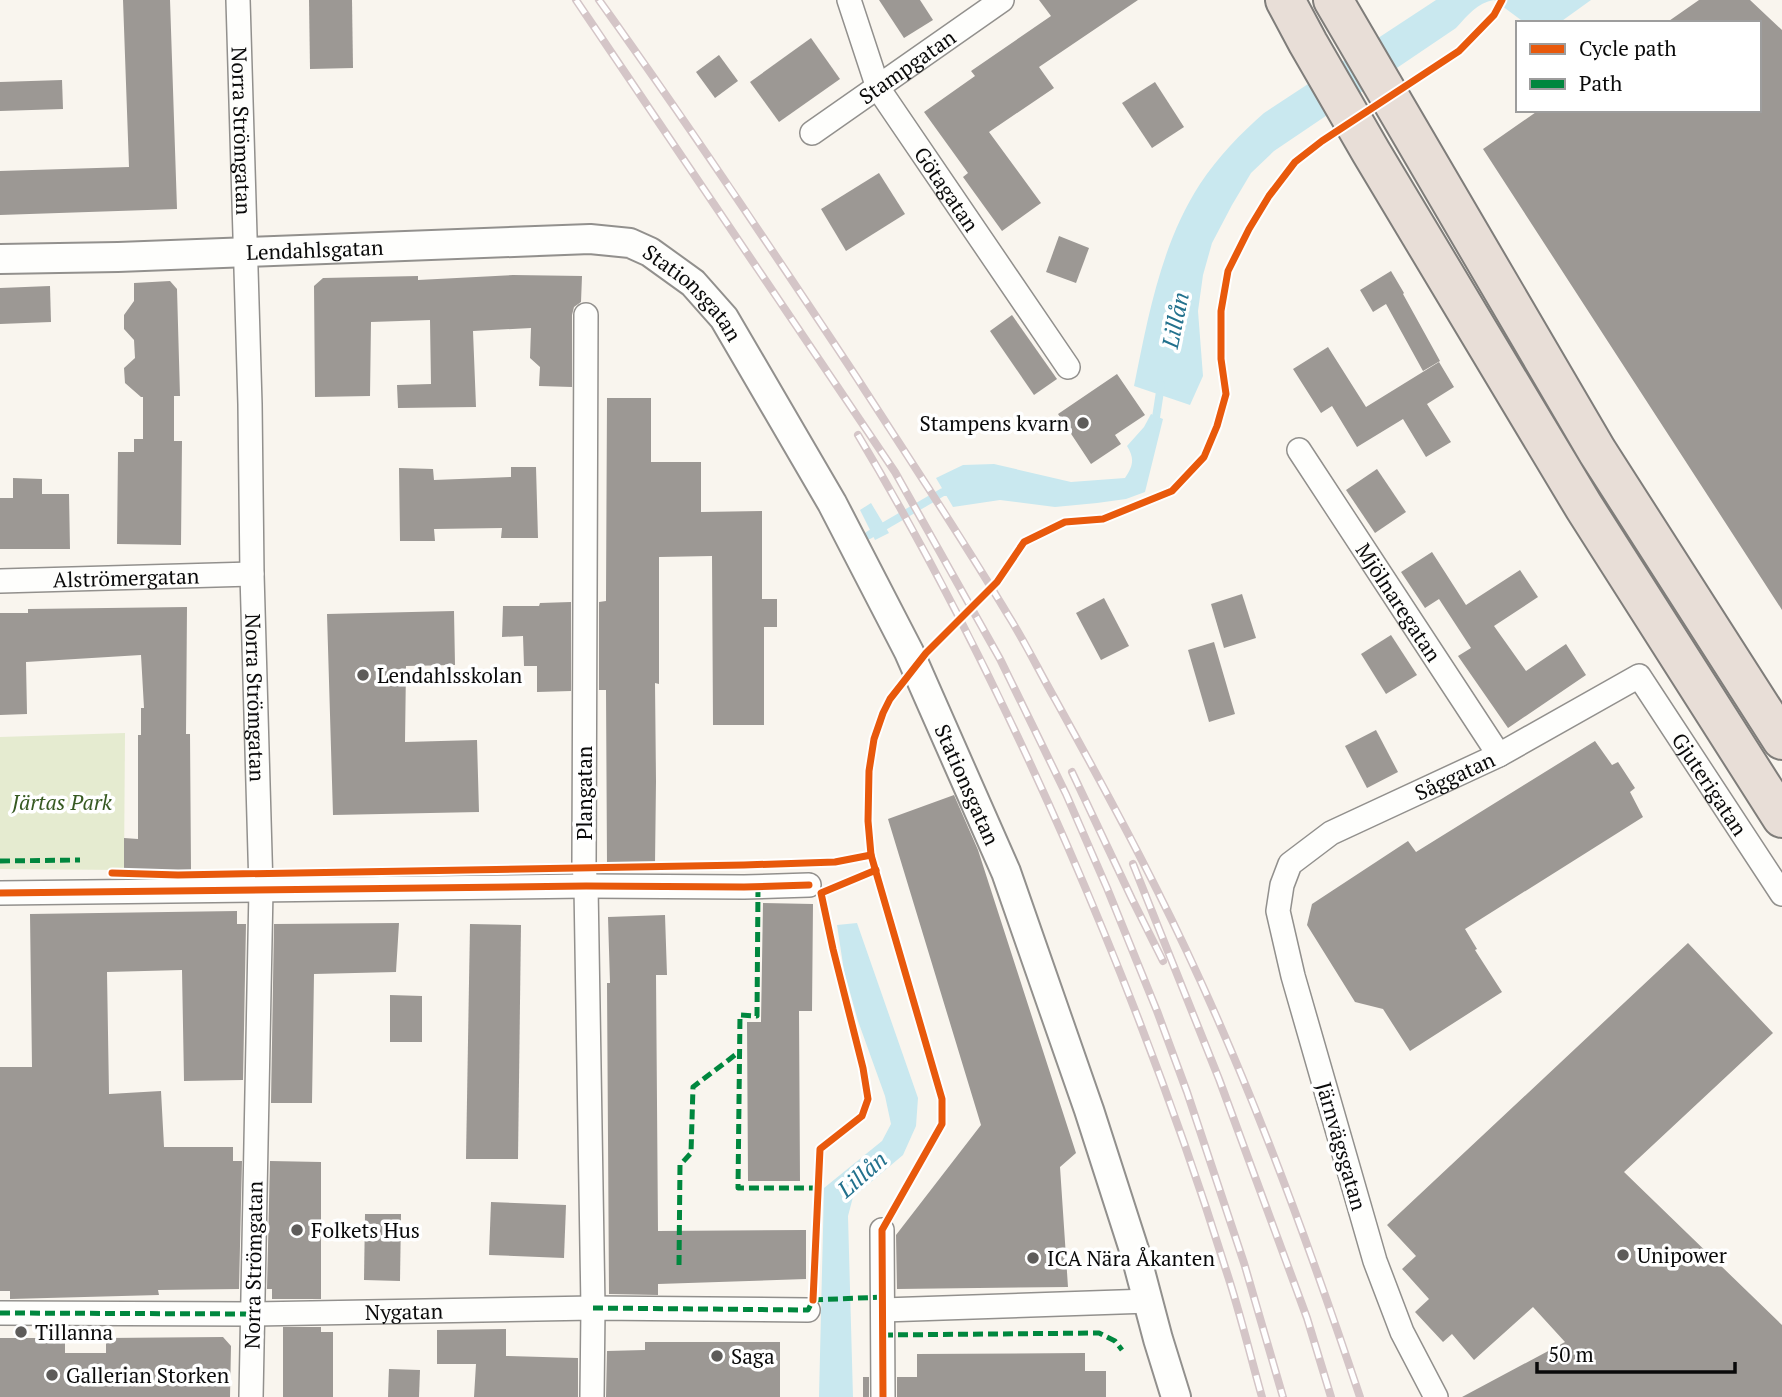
<svg xmlns="http://www.w3.org/2000/svg" width="1782" height="1397" font-family="'PT Serif',serif">
	<rect width="100%" height="100%" fill="#f9f5ee"/>
	<path fill="#e5ebd0" d="M125 733 124 870 0 869V737Z"/>
	<g fill="#c9e8ef">
		<path d="M1436 0H1591L1559 23H1525L1494 0C1477 3 1468 15 1456 28L1274 151 1251 173 1232 205 1212 243 1203 275 1198 311 1203 376 1190 405 1134 386C1148 317 1161 244 1200 184 1218 157 1240 134 1264 113Z"/>
		<path d="M1151 414 1163 419 1145 492 1126 499 1097 503 1055 507 1000 500 953 507 936 478 963 465 994 464 1071 482 1125 478C1133 466 1135 459 1127 446L1144 427Z"/>
		<path d="M871 503 889 533 875 540 860 510Z"/>
		<path d="M857 923 918 1098 916 1126 903 1155 853 1197 848 1216 853 1397H819L824 1188 882 1141 891 1124 885 1096 858 1021 844 971 837 925Z"/>
	</g>
	<g fill="none" stroke-linecap="round" stroke-linejoin="round">
		<g stroke="#c9e8ef" stroke-width="8">
			<path d="M1155 424 1161 385"/>
			<path d="M869 535 943 492H953"/>
		</g>
	</g>
	<g fill="#9c9894">
		<path d="M123 0H170L177 209 0 215V171L129 167Z"/>
		<path d="M309 0H352L353 68 310 69Z"/>
		<path d="M879 0H920L933 20 904 38Z"/>
		<path d="M1039 0H1138L1039 67 1054 88 989 132 1041 203 1002 231 963 177 968 173 924 112 975 76 971 71 1051 16Z"/>
		<path d="M1699 0H1750L1782 30V610L1483 149 1539 110H1759V23H1666Z"/>
		<path d="M811 38 840 79 779 122 750 82Z"/>
		<path d="M719 55 738 81 715 98 696 72Z"/>
		<path d="M62 80 63 109 0 111V82Z"/>
		<path d="M1155 82 1184 127 1152 148 1122 103Z"/>
		<path d="M879 173 905 214 846 251 821 209Z"/>
		<path d="M1059 236 1089 248 1076 283 1046 272Z"/>
		<path d="M1391 271 1404 293 1403 294 1440 361 1423 371 1386 304 1373 312 1360 290Z"/>
		<path d="M513 275 582 276 581 302 574 307 572 315V387L539 386 540 367 530 358 531 328 473 331 476 407 398 408 397 385 431 384 430 320 371 322 370 396 315 397 314 286 323 278 418 276V280Z"/>
		<path d="M170 281 177 289 180 396H174V441H182L181 545 117 544 118 452H134V439H143V397H141L125 383 124 368 135 358 134 340 124 329V315L134 301V283Z"/>
		<path d="M50 286 51 322 0 324V288Z"/>
		<path d="M1012 315 1057 379 1034 395 990 331Z"/>
		<path d="M1328 347 1366 407 1439 362 1454 387 1427 404 1451 442 1426 457 1403 419 1357 447 1332 406 1321 413 1293 369Z"/>
		<path d="M1117 374 1145 415 1115 435 1121 444 1091 464 1058 414Z"/>
		<path d="M607 398H651V462H701V512L762 511V599H777V627H764V725H713L712 556 659 557V684L655 683 656 781 655 864 607 863 606 690H599V602L606 601Z"/>
		<path d="M511 467H536L538 538H501L502 528 434 529 435 541H400L399 468 433 469 434 480 511 477Z"/>
		<path d="M1377 469 1406 512 1375 533 1346 490Z"/>
		<path d="M13 478 42 479V494H69L70 549H0V498H13Z"/>
		<path d="M1432 552 1466 605 1520 570 1538 597 1494 626 1526 671 1566 644 1586 675 1508 728 1458 656 1471 648 1439 599 1425 608 1401 572Z"/>
		<path d="M1242 594 1256 638 1224 648 1211 604Z"/>
		<path d="M1104 598 1129 646 1101 660 1076 613Z"/>
		<path d="M571 602V691L537 692V666H524L523 636 502 637 503 606H539L540 603Z"/>
		<path d="M187 607 186 734H190L191 870H124V838L138 839V735H141V708H144L141 655 26 662 27 714 0 715V613H28V609Z"/>
		<path d="M454 611 455 665 406 666 405 742 477 740 479 812 333 815 327 614Z"/>
		<path d="M1391 635 1417 675 1386 694 1361 654Z"/>
		<path d="M1214 642 1235 714 1209 722 1188 650Z"/>
		<path d="M1376 730 1398 772 1367 788 1345 746Z"/>
		<path d="M1595 741 1612 765 1618 762 1635 788 1630 792 1643 817 1465 929 1477 949 1475 950 1502 992 1410 1051 1383 1009 1355 1002 1307 925 1312 904 1408 841 1416 852Z"/>
		<path d="M954 795 978 850 1076 1153 1060 1167 1068 1287 897 1289 896 1235 981 1125 888 819Z"/>
		<path d="M763 903 813 904 812 1011H799L800 1181H748L747 1022H761Z"/>
		<path d="M237 911V924H246L243 1080 184 1081 182 970 107 972 109 1094 161 1091 164 1147H233V1161H242L239 1289 158 1290 159 1295 10 1299V1291H0V1067H32L30 914Z"/>
		<path d="M665 915 667 975H656L658 1231 806 1230V1279L658 1284V1295L609 1294 607 983H610L608 917Z"/>
		<path d="M399 923 396 972 314 974 312 1103H271L274 924Z"/>
		<path d="M470 924 521 925 518 1159H466Z"/>
		<path d="M1688 943 1773 1033 1624 1172 1782 1325V1397H1462L1565 1342 1533 1307 1474 1360 1452 1334 1443 1342 1415 1312 1429 1299 1402 1269 1416 1256 1387 1225Z"/>
		<path d="M390 995 422 996V1042H390Z"/>
		<path d="M270 1161 321 1162V1299H272V1289H267Z"/>
		<path d="M491 1202 566 1205 564 1258 489 1255Z"/>
		<path d="M365 1214H401L400 1281 364 1280Z"/>
		<path d="M283 1327H321V1332H333V1397H283Z"/>
		<path d="M506 1329V1356L578 1358V1397H474L476 1364H437V1330Z"/>
		<path d="M223 1337 231 1346 230 1397H0V1338H65V1353H106V1338Z"/>
		<path d="M645 1342H780V1397H606L607 1351 645 1350Z"/>
		<path d="M1085 1353V1371H1106V1397H897V1377H917V1354Z"/>
		<path d="M389 1369 420 1370 419 1397H388Z"/>
		<rect x="863" y="1377" width="6" height="20"/>
	</g>
	<g fill="none" stroke-linecap="round" stroke-linejoin="round">
		<defs>
			<g id="minor">
				<path id="s1" d="M238 0 250 404 252 574 261 889 251 1397"/>
				<path id="s2" d="M849 0 878 88 1068 367"/>
				<path id="s3" d="M812 133 1002 0"/>
				<path d="M586 315 584 867 586 886 593 1308 592 1397"/>
				<path id="s4" d="M1299 450 1499 755"/>
				<path id="s5" d="M0 581 252 574"/>
				<path d="M0 893 586 886 744 887 809 885"/>
				<path d="M882 1230 883 1397"/>
				<path d="M883 1310 1149 1301"/>
				<path id="s6" d="M0 1313 252 1314 593 1308 808 1310"/>
				<path id="s7" d="M1436 1397 1402 1332 1375 1261 1293 976 1278 911 1282 885 1290 864 1331 833 1499 755 1639 676 1782 894"/>
			</g>
			<g id="tertiary">
				<path id="s8" d="M0 259 118 257 590 239 630 243 650 252 693 283 724 318 832 503 909 652 1006 872 1089 1110 1136 1256 1158 1339 1176 1397"/>
			</g>
			<g id="trunk">
				<path d="M1285 0 1308 43 1371 152 1584 507 1782 818"/>
				<path d="M1333 0 1597 451 1782 740"/>
			</g>
		</defs>
		<use href="#minor" stroke="#92908d" stroke-width="26"/>
		<use href="#tertiary" stroke="#92908d" stroke-width="32"/>
		<use href="#trunk" stroke="#7f7d7a" stroke-width="42"/>
		<use href="#minor" stroke="#fefefc" stroke-width="23"/>
		<use href="#tertiary" stroke="#fefefc" stroke-width="28"/>
		<use href="#trunk" stroke="#e8ded7" stroke-width="38"/>
		<defs>
			<g id="rail">
				<path d="M576 0 895 472 1000 659 1066 794 1107 888 1157 1011 1187 1092 1244 1263 1283 1397"/>
				<path d="M599 0C688 124 773 251 857 378 908 457 960 535 1008 615 1025 642 1039 671 1055 699 1090 762 1125 826 1157 890 1239 1053 1302 1224 1360 1397"/>
				<path d="M858 435C937 567 1005 704 1067 845 1127 983 1181 1125 1226 1270 1240 1312 1250 1355 1262 1397"/>
				<path d="M1072 772 1132 899 1163 961"/>
				<path d="M1133 864 1219 1079 1307 1318 1331 1397"/>
			</g>
		</defs>
		<use href="#rail" stroke="#d4c5c7" stroke-width="8"/>
		<use href="#rail" stroke="#fff" stroke-width="5" stroke-dasharray="16" stroke-linecap="butt"/>
		<g stroke="#00873e" stroke-width="5" stroke-dasharray="10 5" stroke-linecap="butt">
			<path d="M0 861 80 860"/>
			<path d="M758 887 757 1016 740 1015 738 1188H818"/>
			<path d="M679 1265 680 1165 691 1153 693 1087 739 1052"/>
			<path d="M813 1300 883 1297"/>
			<path d="M593 1308 808 1310 813 1300 814 1296"/>
			<path d="M0 1313 252 1314"/>
			<path d="M883 1335 1099 1333 1115 1341 1122 1350"/>
		</g>
		<defs>
			<g id="cycleway">
				<path d="M112 873 178 875 744 865 835 862 871 855"/>
				<path d="M0 893 586 886 744 887 809 885"/>
				<path d="M813 1300 820 1149 862 1116 868 1099 863 1068 833 949 821 893 876 870"/>
				<path d="M883 1397 882 1230 942 1124V1099L871 855 868 821 869 771 874 739 883 713 890 699 926 653 997 582 1024 542 1065 522 1103 519 1172 491 1204 457 1217 426 1226 394 1221 359V311L1228 271 1249 229 1269 196 1295 162 1322 141 1459 51 1494 15 1502 0"/>
			</g>
		</defs>
		<use href="#cycleway" stroke="#fff" stroke-width="11"/>
		<use href="#cycleway" stroke="#e8590c" stroke-width="7"/>
	</g>
	<g fill="#5e5c5a" stroke="#fff" stroke-width="2.5">
		<circle cx="1083" cy="423" r="7"/>
		<circle cx="363" cy="675" r="7"/>
		<circle cx="297" cy="1230" r="7"/>
		<circle cx="1623" cy="1255" r="7"/>
		<circle cx="1033" cy="1258" r="7"/>
		<circle cx="21" cy="1332" r="7"/>
		<circle cx="717" cy="1356" r="7"/>
		<circle cx="52" cy="1375" r="7"/>
	</g>
	<g text-anchor="middle" dominant-baseline="central" stroke-width="7" stroke-linejoin="round" paint-order="stroke">
		<g font-size="21" fill="#0a0a0a" stroke="#fff">
			<text stroke="none"><textPath href="#s3" startOffset="116">Stampgatan</textPath></text>
			<text stroke="none"><textPath href="#s1" startOffset="131">Norra Strömgatan</textPath></text>
			<text stroke="none"><textPath href="#s2" startOffset="215">Götagatan</textPath></text>
			<text stroke="none"><textPath href="#s8" startOffset="315">Lendahlsgatan</textPath></text>
			<text stroke="none"><textPath href="#s8" startOffset="712">Stationsgatan</textPath></text>
			<text stroke="none"><textPath href="#s5" startOffset="126">Alströmergatan</textPath></text>
			<text stroke="none"><textPath href="#s4" startOffset="182">Mjölnaregatan</textPath></text>
			<text stroke="none"><textPath href="#s1" startOffset="698">Norra Strömgatan</textPath></text>
			<text stroke="none"><textPath href="#s7" startOffset="749">Såggatan</textPath></text>
			<text stroke="none"><textPath href="#s8" startOffset="1279">Stationsgatan</textPath></text>
			<text stroke="none"><textPath href="#s7" startOffset="1088">Gjuterigatan</textPath></text>
			<text transform="translate(584 793) rotate(-90)">Plangatan</text>
			<text transform="translate(1342 1146) rotate(74)">Järnvägsgatan</text>
			<text transform="translate(253 1265) rotate(-89)">Norra Strömgatan</text>
			<text stroke="none"><textPath href="#s6" startOffset="404">Nygatan</textPath></text>
		</g>
		<g font-size="21" fill="#0a0a0a" stroke="#fff" text-anchor="start">
			<text x="1069" y="423" text-anchor="end">Stampens kvarn</text>
			<text x="377" y="675">Lendahlsskolan</text>
			<text x="311" y="1230">Folkets Hus</text>
			<text x="1637" y="1255">Unipower</text>
			<text x="1047" y="1258">ICA Nära Åkanten</text>
			<text x="35" y="1332">Tillanna</text>
			<text x="731" y="1356">Saga</text>
			<text x="66" y="1375">Gallerian Storken</text>
		</g>
		<g font-size="21" font-style="italic" fill="#375a22" stroke="#fff">
			<text x="62" y="802">Järtas Park</text>
		</g>
		<g font-size="23" font-style="italic" fill="#22718d" stroke="#fff">
			<text transform="translate(1175 320) rotate(-78)">Lillån</text>
			<text transform="translate(862 1174) rotate(-41)">Lillån</text>
		</g>
	</g>
	<rect x="1516" y="21" width="245" height="91" fill="#ffffff" stroke="#9d9d9d" stroke-width="2"/>
	<rect x="1530" y="44" width="35" height="10" fill="#e8590c" stroke="#9d9d9d" stroke-width="2"/>
	<text x="1579" y="56" font-size="21" fill="#0a0a0a">Cycle path</text>
	<rect x="1530" y="79" width="35" height="10" fill="#00873e" stroke="#9d9d9d" stroke-width="2"/>
	<text x="1579" y="91" font-size="21" fill="#0a0a0a">Path</text>
	<path d="M1537 1362v10h198v-10" fill="none" stroke="#0a0a0a" stroke-width="3.5"/>
	<text x="1548" y="1362" font-size="21" fill="#0a0a0a" stroke="#ffffff" stroke-width="5" paint-order="stroke">50 m</text>
</svg>
